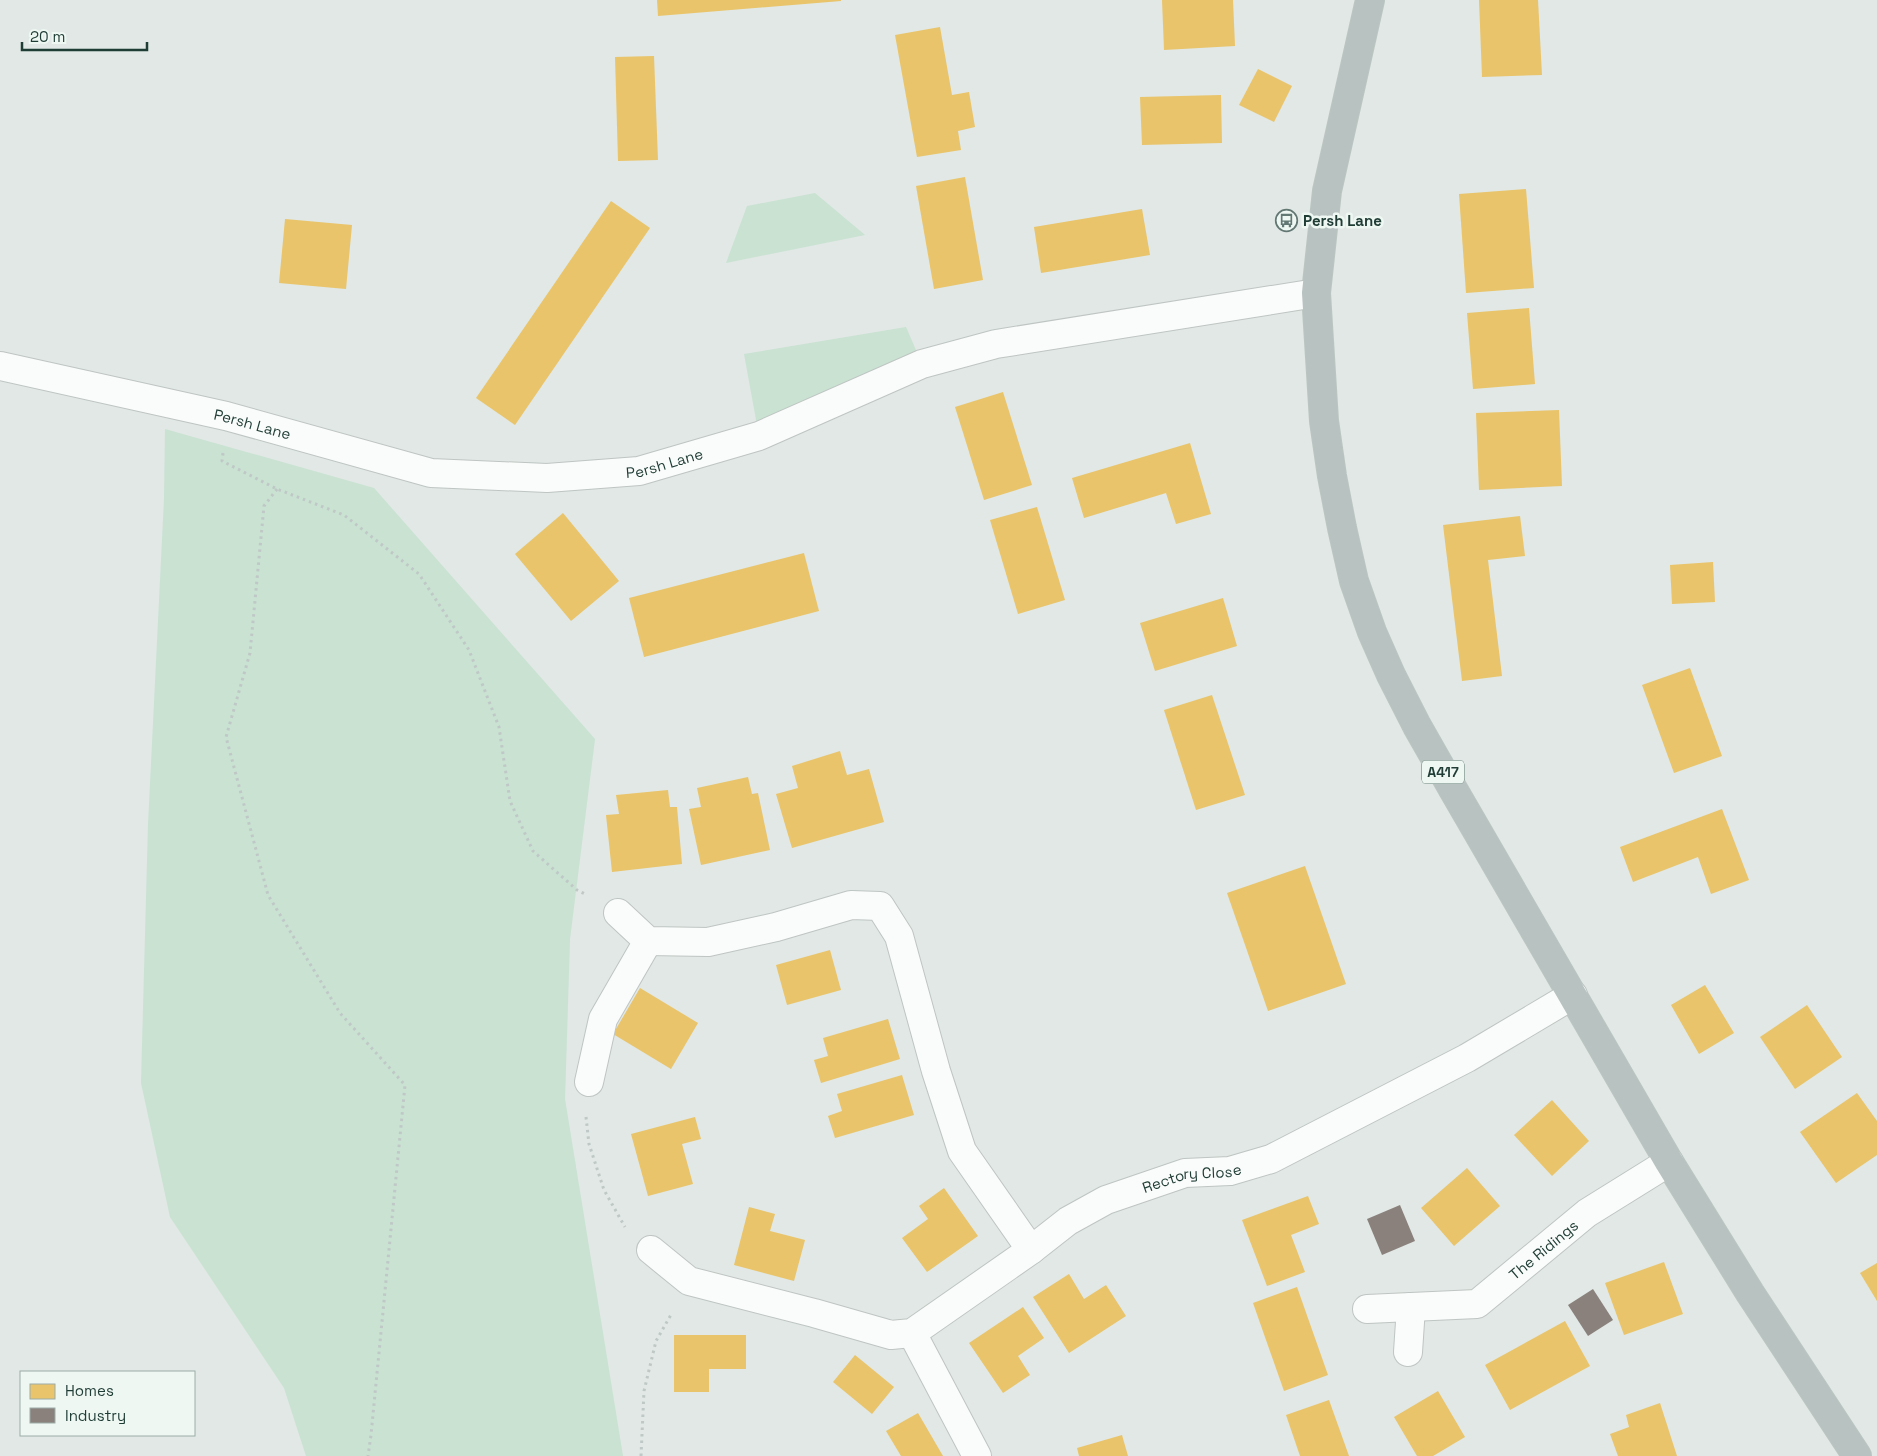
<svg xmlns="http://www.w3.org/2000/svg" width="1877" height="1456" font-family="'Space Grotesk',sans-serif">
	<rect width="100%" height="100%" fill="#e1e8e5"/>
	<g fill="#c9e2d2">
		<path d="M815 193 865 235 726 263 747 206Z"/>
		<path d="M906 327 922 364 759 436 744 354Z"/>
		<path d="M165 429 374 488 595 739 570 939 565 1099 623 1456H306L284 1388 170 1217 141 1083 148 825 164 499Z"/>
	</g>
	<g fill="#e9c46a">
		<path d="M657 0H841V1L658 16Z"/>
		<path d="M1162 0H1233L1235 46 1164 50Z"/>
		<path d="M1479 0H1538L1542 75 1482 77Z"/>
		<path d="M940 27 952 95 969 92 975 127 958 131 961 150 917 157 895 35Z"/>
		<path d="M654 56 658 160 618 161 615 57Z"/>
		<path d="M1258 69 1292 86 1274 122 1239 105Z"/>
		<path d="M1221 95 1222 143 1142 145 1140 97Z"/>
		<path d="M965 177 983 280 934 289 916 186Z"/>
		<path d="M1526 189 1534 288 1466 293 1459 194Z"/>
		<path d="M611 201 650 228 515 425 476 398Z"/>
		<path d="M1142 209 1150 255 1041 273 1034 227Z"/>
		<path d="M285 219 352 225 346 289 279 283Z"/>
		<path d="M1529 308 1535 384 1473 389 1467 313Z"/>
		<path d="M1003 392 1032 485 984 500 955 407Z"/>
		<path d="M1559 410 1562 486 1479 490 1476 413Z"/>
		<path d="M1190 443 1211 514 1176 524 1166 493 1084 518 1072 478Z"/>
		<path d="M1037 507 1065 600 1018 614 990 520Z"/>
		<path d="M563 513 619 581 571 621 515 554Z"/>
		<path d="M1520 516 1525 556 1488 560 1502 676 1462 681 1443 525Z"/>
		<path d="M804 553 819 611 644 657 629 598Z"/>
		<path d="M1713 562 1715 602 1672 604 1670 565Z"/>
		<path d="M1223 598 1237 646 1155 671 1140 623Z"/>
		<path d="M1690 668 1722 756 1674 773 1642 685Z"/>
		<path d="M1212 695 1245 795 1196 810 1164 710Z"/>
		<path d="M840 751 847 775 869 769 884 822 792 848 776 794 798 788 792 766Z"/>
		<path d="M748 777 752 794 758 793 770 850 701 865 689 809 701 807 697 788Z"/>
		<path d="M668 790 670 807H677L682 864 612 872 606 815 619 814 616 795Z"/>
		<path d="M1722 809 1749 880 1711 894 1698 857 1633 882 1620 847Z"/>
		<path d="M1305 866 1346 984 1268 1011 1227 893Z"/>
		<path d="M830 950 841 990 787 1005 776 965Z"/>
		<path d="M1705 985 1734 1033 1699 1054 1671 1005Z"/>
		<path d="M640 988 698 1023 671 1069 613 1034Z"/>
		<path d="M1807 1005 1842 1057 1795 1089 1760 1037Z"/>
		<path d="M888 1019 900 1059 821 1083 814 1060 828 1056 823 1038Z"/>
		<path d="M902 1075 914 1115 835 1138 828 1116 842 1111 837 1094Z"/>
		<path d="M1857 1093 1877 1121V1155L1836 1183 1800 1132Z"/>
		<path d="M1552 1100 1589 1141 1552 1176 1514 1135Z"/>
		<path d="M695 1117 701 1139 682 1144 693 1184 648 1196 631 1134Z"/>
		<path d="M1467 1168 1500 1206 1454 1246 1421 1208Z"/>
		<path d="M944 1188 978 1236 927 1272 902 1238 928 1219 919 1206Z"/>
		<path d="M1308 1196 1319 1224 1291 1235 1305 1272 1267 1286 1242 1220Z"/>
		<path d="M749 1207 775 1214 770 1231 805 1240 794 1281 734 1265Z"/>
		<path d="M1664 1262 1683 1314 1624 1335 1605 1283Z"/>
		<path d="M1877 1263V1301L1860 1273Z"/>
		<path d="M1069 1274 1084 1299 1106 1285 1126 1316 1069 1353 1033 1297Z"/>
		<path d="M1297 1287 1328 1375 1284 1391 1253 1303Z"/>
		<path d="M1023 1307 1044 1338 1018 1356 1030 1375 1003 1393 969 1343Z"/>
		<path d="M1565 1321 1590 1366 1510 1410 1485 1365Z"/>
		<path d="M674 1335H746V1369H709V1392H674Z"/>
		<path d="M855 1355 894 1387 872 1414 833 1382Z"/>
		<path d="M1438 1391 1465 1437 1433 1456H1417L1394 1417Z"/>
		<path d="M1329 1400 1349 1456H1300L1286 1415Z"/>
		<path d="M1660 1403 1677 1456H1618L1610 1434 1629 1427 1626 1415Z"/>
		<path d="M918 1413 943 1456H901L886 1431Z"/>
		<path d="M1122 1435 1128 1456H1079L1077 1448Z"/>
	</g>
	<g fill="#8a817c">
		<path d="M1400 1205 1415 1241 1382 1255 1367 1219Z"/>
		<path d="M1593 1289 1613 1320 1588 1336 1568 1305Z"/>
	</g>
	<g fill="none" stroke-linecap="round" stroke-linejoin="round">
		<defs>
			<g id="street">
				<path id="s1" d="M0 366 226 416 431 473 547 478 639 471 759 436 922 364 996 344 1316 293"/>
				<path d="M618 913 648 941 708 942 776 927 851 905 880 906 899 936 936 1071 962 1151 1031 1250"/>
				<path d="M589 1082 603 1019 648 941"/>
				<path id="s2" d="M651 1250 689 1281 814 1313 891 1335 912 1333 1031 1250 1068 1221 1106 1200 1185 1173 1230 1171 1271 1159 1467 1058 1573 995"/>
				<path id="s3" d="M1367 1309 1477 1304 1587 1213 1669 1162"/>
				<path d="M912 1333 977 1456"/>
				<path d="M1408 1352 1411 1307"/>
			</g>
			<path id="highway" d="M1370 0 1327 191 1316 293 1324 421 1332 476 1342 528 1354 581 1372 632 1391 675 1417 726 1454 791 1669 1162 1750 1293 1857 1456"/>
		</defs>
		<use href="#street" stroke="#bec5c2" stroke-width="30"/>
		<use href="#highway" stroke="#bbc5c2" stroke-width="30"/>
		<g stroke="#bfc8c6" stroke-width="3" stroke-dasharray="2.5 4" stroke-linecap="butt">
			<path d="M223 453 222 461 277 489 344 515 419 574 469 650 499 727 510 801 533 851 577 890 587 895"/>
			<path d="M277 489 264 506 250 653 226 737 268 895 340 1013 405 1085 371 1435 368 1456"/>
			<path d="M586 1117 589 1144 604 1190 625 1227"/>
			<path d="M641 1456 644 1391 656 1341 672 1313"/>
		</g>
		<use href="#street" stroke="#fafcfb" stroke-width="28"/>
		<use href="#highway" stroke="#b8c2c0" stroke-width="28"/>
	</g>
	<defs>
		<symbol id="bus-ring" viewBox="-11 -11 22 22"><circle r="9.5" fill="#eff7f3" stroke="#637873" stroke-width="1.5"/><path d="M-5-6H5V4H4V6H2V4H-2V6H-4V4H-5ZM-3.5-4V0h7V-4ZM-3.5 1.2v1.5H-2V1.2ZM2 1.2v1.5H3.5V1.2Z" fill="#637873"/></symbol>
	</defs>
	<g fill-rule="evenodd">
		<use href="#bus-ring" x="1274" y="208" width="25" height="25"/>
	</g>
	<g text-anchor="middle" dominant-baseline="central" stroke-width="5" stroke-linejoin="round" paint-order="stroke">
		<rect fill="#eff7f3" stroke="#5d746e" stroke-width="1" x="1422" y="760.5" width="42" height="23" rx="4"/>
		<g font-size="14" font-weight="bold" fill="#1f3c35">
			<text x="1443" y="772">A417</text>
		</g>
		<g font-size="15" font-weight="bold" fill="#1f3c35" stroke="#eff7f3" text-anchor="start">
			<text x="1303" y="220">Persh Lane</text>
		</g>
		<g font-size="15" fill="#1f3c35" stroke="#eff7f3">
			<text stroke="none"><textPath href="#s1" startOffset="259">Persh Lane</textPath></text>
			<text stroke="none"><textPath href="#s1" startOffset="679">Persh Lane</textPath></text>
			<text stroke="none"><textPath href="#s2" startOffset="604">Rectory Close</textPath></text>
			<text stroke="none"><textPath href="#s3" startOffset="196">The Ridings</textPath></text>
		</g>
	</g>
	<rect x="20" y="1371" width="175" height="65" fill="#eff7f3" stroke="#9caca7"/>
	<rect x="30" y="1384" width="25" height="15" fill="#e9c46a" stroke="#9caca7"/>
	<text x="65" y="1396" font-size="15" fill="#1f3c35">Homes</text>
	<rect x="30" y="1408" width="25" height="15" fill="#8a817c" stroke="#9caca7"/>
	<text x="65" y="1421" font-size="15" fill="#1f3c35">Industry</text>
	<path d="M22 42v8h125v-8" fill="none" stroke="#1f3c35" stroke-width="2.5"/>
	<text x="30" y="42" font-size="15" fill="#1f3c35" stroke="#eff7f3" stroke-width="4" paint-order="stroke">20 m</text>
</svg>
